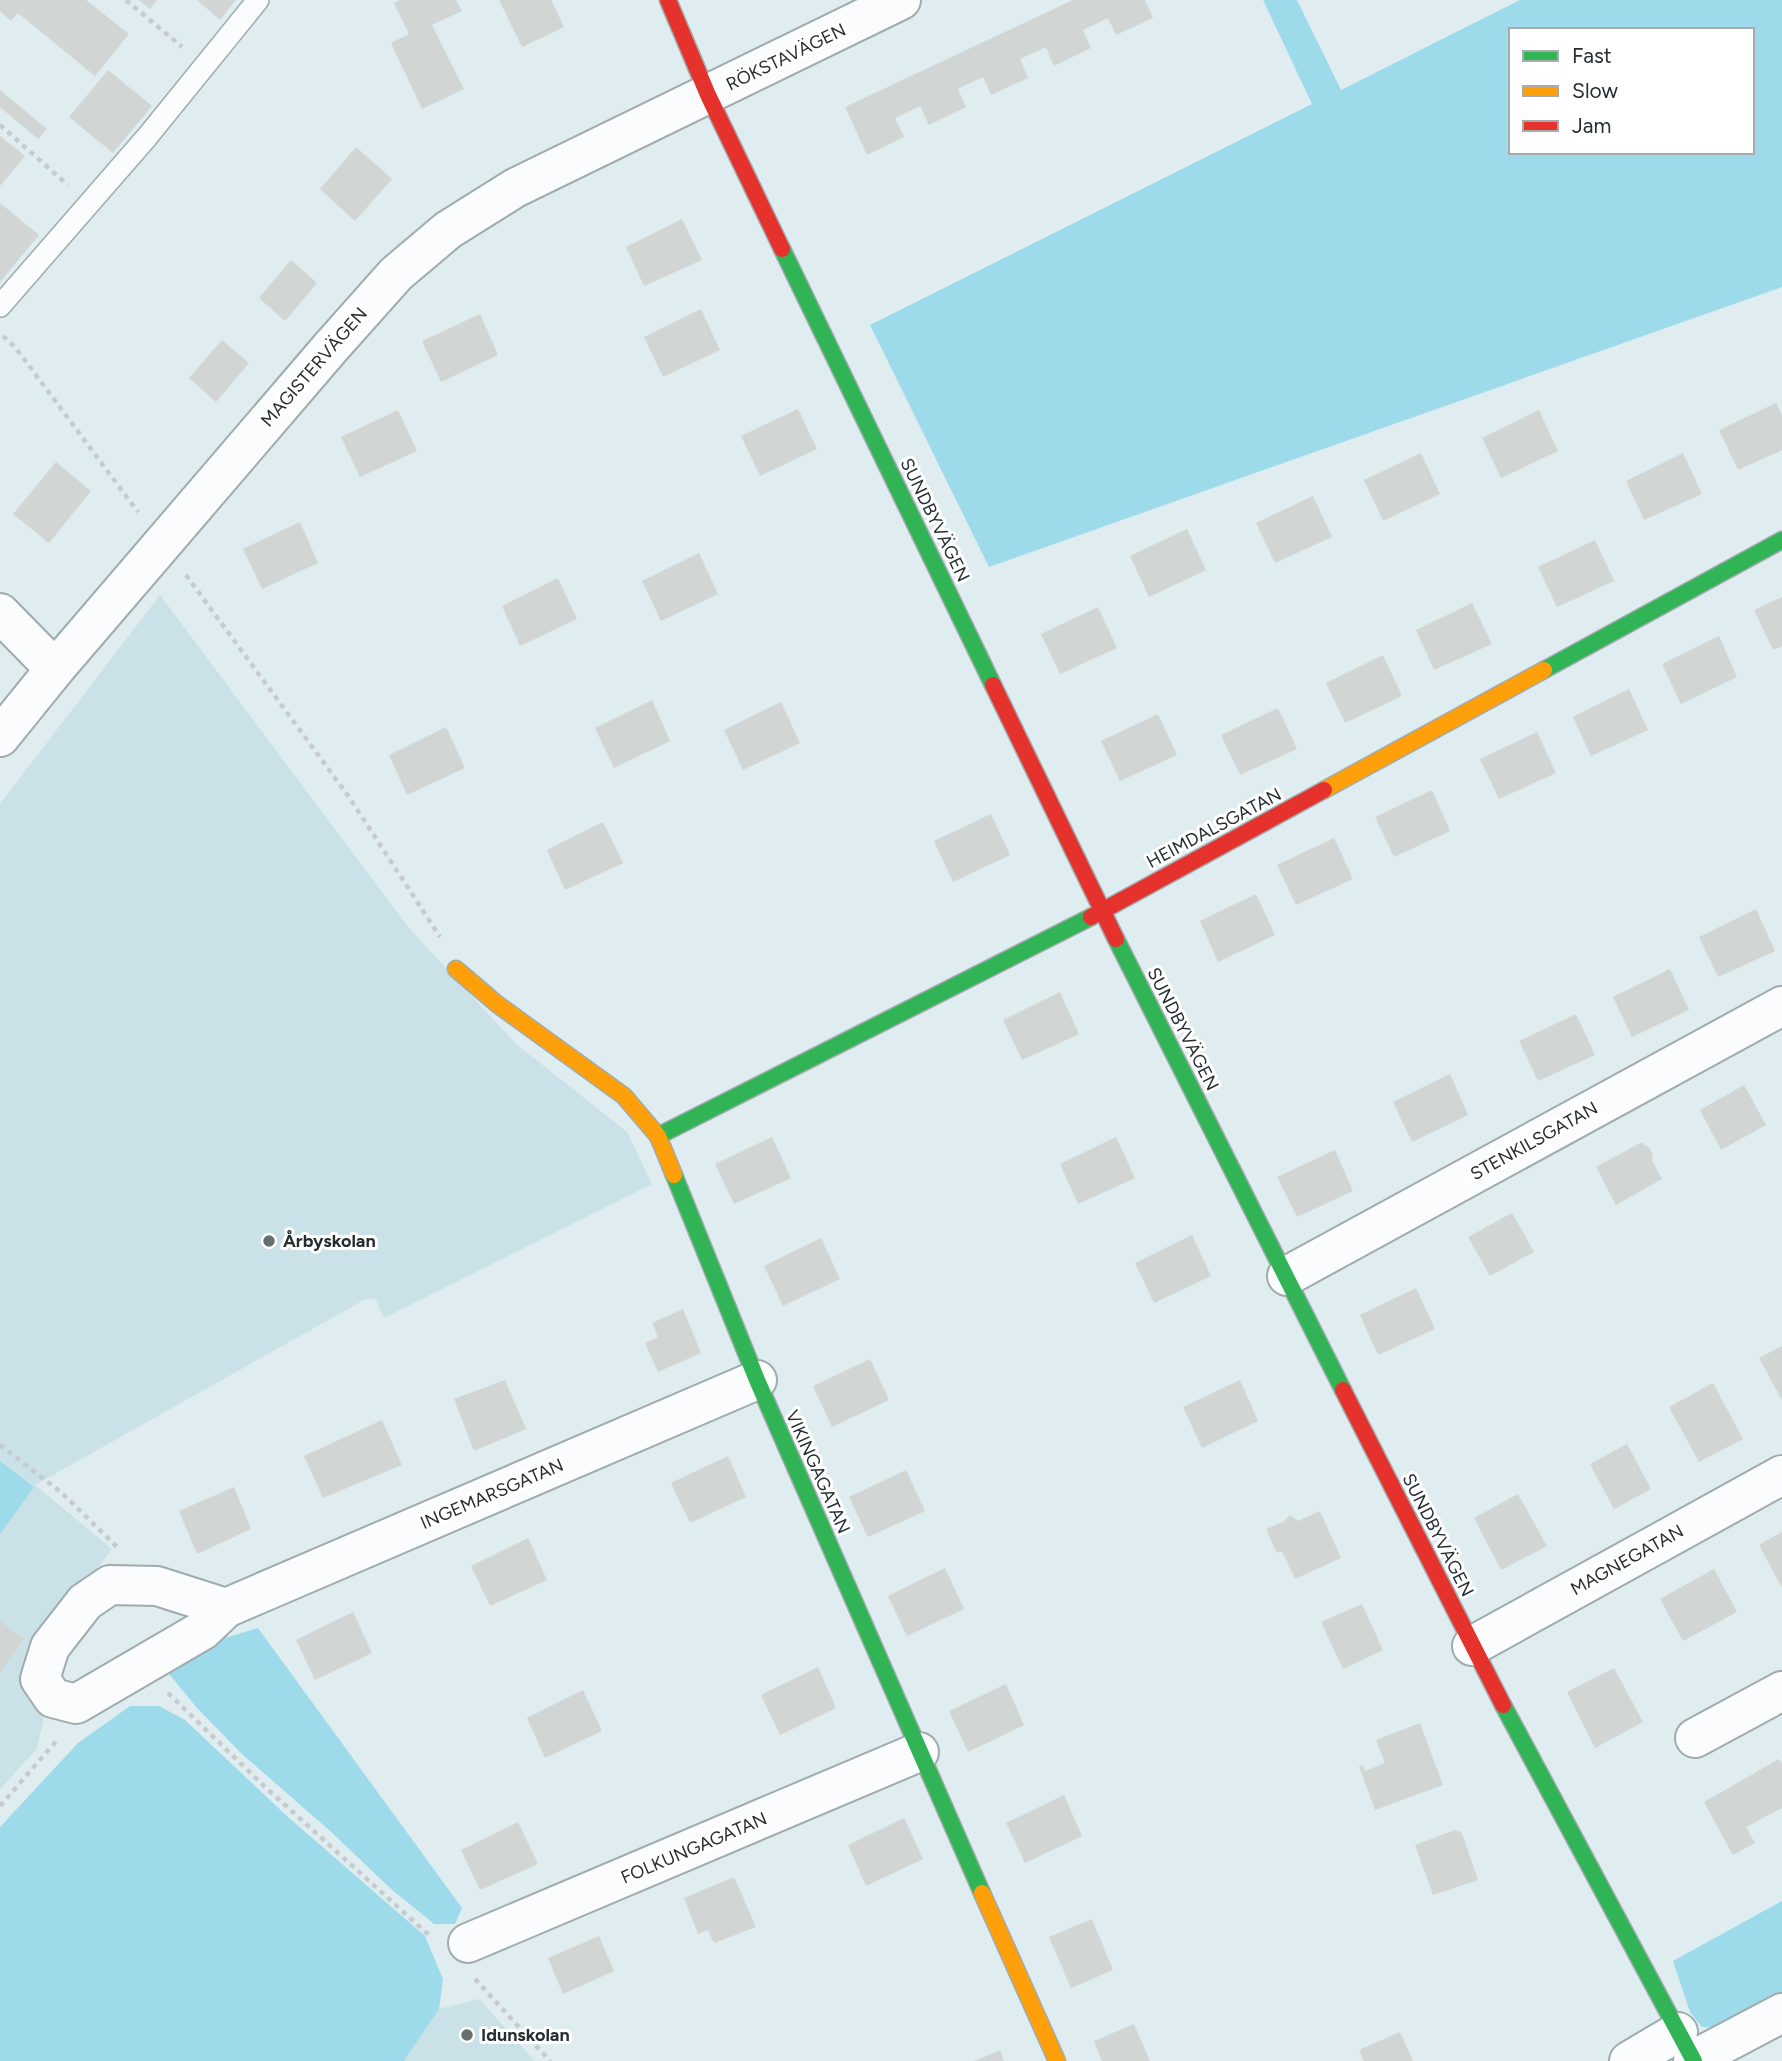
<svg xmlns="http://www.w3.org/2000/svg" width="1782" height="2061" font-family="Figtree,sans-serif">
	<rect width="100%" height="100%" fill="#dfecf0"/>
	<g fill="#cae1e7">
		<path d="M160 595 409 928 516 1044 627 1132 652 1184 384 1318 375 1298 364 1300 35 1485 112 1549 43 1639 21 1686 46 1708 37 1749 0 1789V804Z"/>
		<path d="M479 1999 535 2061H404L439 2009Z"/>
	</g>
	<g fill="#9ddbea" fill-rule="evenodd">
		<path d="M1263 0H1297L1341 90 1520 0H1782V287L989 567 870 325 1312 104ZM1511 30H1752V152H1511Z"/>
		<path d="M0 1461 34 1487 0 1534Z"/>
		<path d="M258 1628 462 1908 455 1924H434L390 1888 329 1830 242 1754 197 1708 169 1674 215 1641Z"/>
		<path d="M130 1706H159L185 1720 288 1817 425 1936 443 1979 439 2009 404 2061H0V1827L78 1743Z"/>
		<path d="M1782 1901V1994L1721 2028 1702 2027 1690 2012 1673 1961Z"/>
	</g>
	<g fill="#d1d5d4">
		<path d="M0 0H86L129 34 95 76 18 13 11 21 0 11Z"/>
		<path d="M139 0H157L150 9Z"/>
		<path d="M197 0H236L220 20Z"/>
		<path d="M400 0H456L462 11 432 25 464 89 422 109 391 43 409 34 394 3Z"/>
		<path d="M499 0H551L564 27 522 47Z"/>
		<path d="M1073 0H1145L1153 18 1116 35 1108 18 1083 30 1091 48 1054 66 1046 47 1020 59 1028 78 991 95 983 77 958 89 966 107 929 125 920 106 895 118 904 137 867 155 845 107Z"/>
		<path d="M108 70 152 106 113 153 69 117Z"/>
		<path d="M0 90 47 129 38 139 0 107Z"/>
		<path d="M0 136 25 156 0 186Z"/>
		<path d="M356 147 392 179 355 221 320 189Z"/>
		<path d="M0 203 39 235 0 282Z"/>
		<path d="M682 219 702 260 644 286 626 247Z"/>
		<path d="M291 260 317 283 285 321 259 298Z"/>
		<path d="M701 309 720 350 663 377 644 337Z"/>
		<path d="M480 314 498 355 441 382 422 341Z"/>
		<path d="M222 340 249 363 216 402 189 378Z"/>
		<path d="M1776 403 1782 415V450L1738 470 1719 430Z"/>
		<path d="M798 409 817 449 760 476 741 436Z"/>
		<path d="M398 410 417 451 360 477 341 437Z"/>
		<path d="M1539 410 1558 451 1501 478 1482 438Z"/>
		<path d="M1421 453 1440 494 1383 521 1364 480Z"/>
		<path d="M1683 453 1702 494 1644 520 1626 481Z"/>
		<path d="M56 462 91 491 49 543 13 514Z"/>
		<path d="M1313 496 1332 537 1275 563 1256 523Z"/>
		<path d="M300 522 318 563 262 589 243 549Z"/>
		<path d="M1187 529 1206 570 1149 597 1130 556Z"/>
		<path d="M1595 540 1614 581 1557 607 1538 567Z"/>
		<path d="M699 553 718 594 661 621 642 581Z"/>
		<path d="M558 578 577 619 520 646 502 606Z"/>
		<path d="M1782 597V646L1773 650 1754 610Z"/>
		<path d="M1472 603 1492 644 1434 670 1416 630Z"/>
		<path d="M1098 607 1117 648 1060 674 1041 634Z"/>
		<path d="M1719 636 1737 677 1681 704 1662 664Z"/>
		<path d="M1383 655 1402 696 1345 723 1326 683Z"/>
		<path d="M1629 689 1648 730 1591 756 1573 717Z"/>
		<path d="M652 700 670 741 614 768 595 728Z"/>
		<path d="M781 702 800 743 743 770 724 730Z"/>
		<path d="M1278 708 1297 749 1240 775 1221 735Z"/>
		<path d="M1158 714 1177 755 1120 781 1101 741Z"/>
		<path d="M446 727 465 768 407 795 389 755Z"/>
		<path d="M1537 732 1556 773 1499 799 1480 759Z"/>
		<path d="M1432 790 1450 831 1394 857 1375 817Z"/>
		<path d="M991 814 1010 855 953 882 934 841Z"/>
		<path d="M603 822 623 863 565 890 547 850Z"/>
		<path d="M1334 838 1353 879 1296 905 1277 865Z"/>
		<path d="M1256 894 1275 935 1218 962 1200 921Z"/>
		<path d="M1756 909 1775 951 1718 977 1699 937Z"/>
		<path d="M1670 969 1689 1010 1632 1037 1613 997Z"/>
		<path d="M1060 992 1079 1034 1022 1060 1003 1020Z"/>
		<path d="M1576 1014 1595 1055 1538 1081 1519 1041Z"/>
		<path d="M1450 1074 1468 1115 1412 1142 1393 1102Z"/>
		<path d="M1744 1085 1766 1125 1721 1150 1700 1110Z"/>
		<path d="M772 1137 791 1178 734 1204 715 1164Z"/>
		<path d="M1116 1137 1135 1178 1078 1204 1060 1164Z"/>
		<path d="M1642 1142 1644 1145 1650 1148 1653 1155 1652 1160 1662 1179 1616 1205 1596 1167Z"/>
		<path d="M1335 1150 1353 1191 1297 1217 1277 1177Z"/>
		<path d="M1512 1213 1534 1252 1490 1276 1468 1237Z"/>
		<path d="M1192 1235 1211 1276 1154 1303 1135 1263Z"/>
		<path d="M821 1238 840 1279 783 1306 764 1266Z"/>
		<path d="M1416 1288 1435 1329 1378 1355 1360 1315Z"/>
		<path d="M683 1309 701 1353 658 1372 645 1343 658 1337 652 1323Z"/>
		<path d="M1782 1346V1400L1759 1358Z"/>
		<path d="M870 1359 889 1400 832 1427 813 1386Z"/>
		<path d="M505 1380 526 1429 474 1451 454 1399Z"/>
		<path d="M1240 1380 1258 1421 1202 1448 1183 1407Z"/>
		<path d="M1713 1383 1743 1439 1699 1462 1669 1407Z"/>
		<path d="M382 1420 402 1465 323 1498 304 1456Z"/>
		<path d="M1627 1444 1651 1489 1614 1509 1590 1464Z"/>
		<path d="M728 1456 746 1497 690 1523 671 1483Z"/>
		<path d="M906 1470 925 1511 868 1537 849 1497Z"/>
		<path d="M234 1487 251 1529 197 1554 179 1511Z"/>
		<path d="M1518 1494 1547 1546 1501 1570 1474 1518Z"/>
		<path d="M1320 1511 1341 1558 1295 1579 1282 1551 1277 1553 1266 1529 1283 1522 1290 1515 1298 1521Z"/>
		<path d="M1782 1532V1588L1759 1545Z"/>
		<path d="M528 1538 547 1580 490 1606 471 1566Z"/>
		<path d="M945 1568 964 1609 907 1636 888 1596Z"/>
		<path d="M1714 1569 1737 1612 1683 1641 1660 1599Z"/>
		<path d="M1362 1604 1383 1650 1343 1669 1321 1622Z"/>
		<path d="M353 1612 372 1653 315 1680 296 1640Z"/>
		<path d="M0 1621 24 1639 0 1673Z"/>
		<path d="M818 1667 836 1708 780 1735 761 1695Z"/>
		<path d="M1614 1668 1643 1722 1595 1748 1567 1692Z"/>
		<path d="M1006 1684 1024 1725 968 1752 949 1711Z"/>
		<path d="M583 1690 602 1731 545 1758 527 1718Z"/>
		<path d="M1420 1723 1443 1785 1375 1810 1359 1766 1363 1765 1365 1771 1385 1763 1376 1740Z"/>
		<path d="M1779 1759 1782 1764V1808L1746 1827 1755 1843 1733 1855 1704 1802Z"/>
		<path d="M1064 1795 1082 1836 1025 1863 1006 1823Z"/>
		<path d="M904 1818 923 1859 866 1886 848 1845Z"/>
		<path d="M518 1822 538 1864 480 1890 461 1850Z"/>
		<path d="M1455 1830 1462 1833 1478 1880 1433 1895 1415 1845Z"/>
		<path d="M734 1877 756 1927 714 1943 708 1930 698 1934 684 1898Z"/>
		<path d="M1092 1919 1113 1970 1071 1988 1049 1937Z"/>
		<path d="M599 1936 614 1971 563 1994 548 1958Z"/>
		<path d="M1134 2024 1150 2061H1102L1094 2041Z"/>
		<path d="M1400 2032 1413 2061H1364L1359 2050Z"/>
		<path d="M1000 2050 1004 2061H974Z"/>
	</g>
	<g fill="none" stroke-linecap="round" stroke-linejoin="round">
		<defs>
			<path id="lane" d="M0 306 147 137 258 0"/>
			<g id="street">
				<path d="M0 613 55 669"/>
				<path d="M0 737 55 669 331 347 396 274 448 230 515 188 901 0"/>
				<path d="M1287 1276 1782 1006"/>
				<path d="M226 1608 157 1586 110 1585 85 1602 50 1647 40 1679 53 1698 76 1704 203 1630 226 1608 757 1380"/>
				<path d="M1472 1646 1782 1475"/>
				<path d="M1695 1738 1782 1691"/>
				<path d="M468 1943 919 1752"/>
				<path d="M1693 2060 1782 2013"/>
				<path d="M1629 2061 1678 2032"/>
			</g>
			<g id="fast">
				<path d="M782 249 993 685"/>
				<path d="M1544 670 1782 540"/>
				<path d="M1116 939 1343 1390"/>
				<path d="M658 1136 1091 917"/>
				<path d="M674 1175 757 1380 982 1893"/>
				<path d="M1503 1705 1694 2061"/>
			</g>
			<g id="slow">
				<path d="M1324 790 1544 670"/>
				<path d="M456 969 497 1004 624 1096 658 1136 674 1175"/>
				<path d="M982 1893 1057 2061"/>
			</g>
			<g id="jam">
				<path d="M668 0 708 95 782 249"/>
				<path d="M993 685 1116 939"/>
				<path d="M1091 917 1324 790"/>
				<path d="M1343 1390 1503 1705"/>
			</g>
		</defs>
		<use href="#lane" stroke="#a0abad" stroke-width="24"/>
		<use href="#street" stroke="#a0abad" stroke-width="42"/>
		<use href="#fast" stroke="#a0abad" stroke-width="19"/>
		<use href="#slow" stroke="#a0abad" stroke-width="19"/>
		<use href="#jam" stroke="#a0abad" stroke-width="19"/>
		<g stroke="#c7cbcd" stroke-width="4.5" stroke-dasharray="5 5" stroke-linecap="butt">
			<path d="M126 0 182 47"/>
			<path d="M0 125 68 185"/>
			<path d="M3 336 15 347 138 512"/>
			<path d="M186 575 349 797 440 937"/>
			<path d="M0 1445 62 1493 117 1547"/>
			<path d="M168 1693 264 1786 431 1937"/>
			<path d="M0 1806 58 1739"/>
			<path d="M475 1979 550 2061"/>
		</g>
		<use href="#lane" stroke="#fafcfd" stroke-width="21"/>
		<use href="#street" stroke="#fafcfd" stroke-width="38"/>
		<use href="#fast" stroke="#30b455" stroke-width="16"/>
		<use href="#slow" stroke="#ff9f0a" stroke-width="16"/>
		<use href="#jam" stroke="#e5322d" stroke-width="16"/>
	</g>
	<g fill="#667073" stroke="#fff" stroke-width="2.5">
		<circle cx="269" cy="1241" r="7"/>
		<circle cx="467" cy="2035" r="7"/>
	</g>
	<g text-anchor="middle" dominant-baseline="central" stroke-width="6" stroke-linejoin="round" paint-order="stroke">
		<g font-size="18" fill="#252d30" stroke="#fff">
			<text transform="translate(786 57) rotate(-26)">RÖKSTAVÄGEN</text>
			<text transform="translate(314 367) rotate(-49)">MAGISTERVÄGEN</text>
			<text transform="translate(935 520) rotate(64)">SUNDBYVÄGEN</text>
			<text transform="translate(1214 828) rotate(-28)">HEIMDALSGATAN</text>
			<text transform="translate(1183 1029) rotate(63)">SUNDBYVÄGEN</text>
			<text transform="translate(1534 1141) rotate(-29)">STENKILSGATAN</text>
			<text transform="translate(818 1472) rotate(66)">VIKINGAGATAN</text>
			<text transform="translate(492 1494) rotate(-23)">INGEMARSGATAN</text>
			<text transform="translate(1438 1535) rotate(63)">SUNDBYVÄGEN</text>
			<text transform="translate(1627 1560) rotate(-29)">MAGNEGATAN</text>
			<text transform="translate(694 1848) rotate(-23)">FOLKUNGAGATAN</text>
		</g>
		<g font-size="18" font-weight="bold" fill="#252d30" stroke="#fff" text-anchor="start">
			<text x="283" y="1241">Årbyskolan</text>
			<text x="481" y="2035">Idunskolan</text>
		</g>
	</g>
	<rect x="1509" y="28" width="245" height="126" fill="#ffffff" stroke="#a8abac" stroke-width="2"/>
	<rect x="1523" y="51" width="35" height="10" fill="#30b455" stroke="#a8abac" stroke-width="2"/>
	<text x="1572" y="63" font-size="21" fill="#252d30">Fast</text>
	<rect x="1523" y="86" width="35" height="10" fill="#ff9f0a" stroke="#a8abac" stroke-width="2"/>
	<text x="1572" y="98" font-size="21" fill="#252d30">Slow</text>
	<rect x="1523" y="121" width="35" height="10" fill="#e5322d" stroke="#a8abac" stroke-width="2"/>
	<text x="1572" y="133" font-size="21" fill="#252d30">Jam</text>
</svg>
